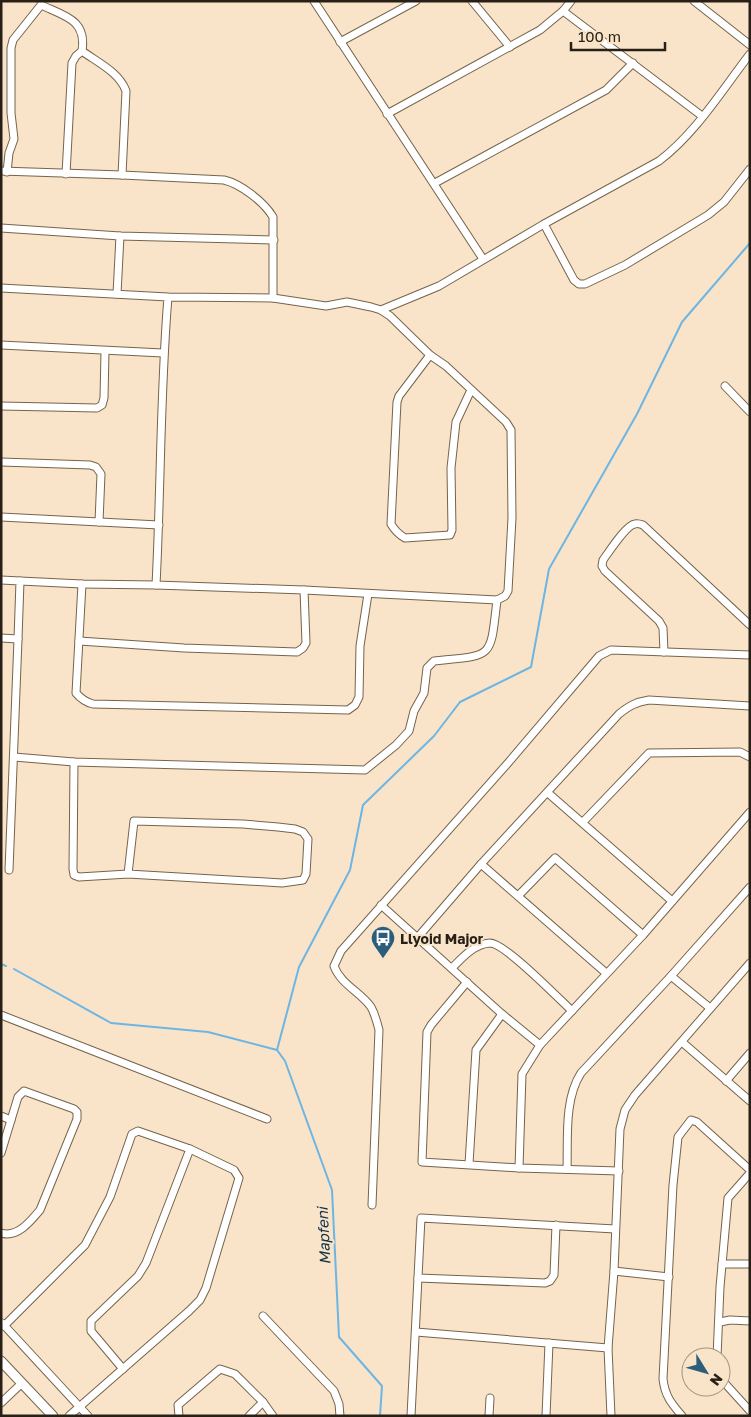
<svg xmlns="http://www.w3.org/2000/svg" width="751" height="1417" font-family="'Golos Text',sans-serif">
	<rect width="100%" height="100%" fill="#f9e4c9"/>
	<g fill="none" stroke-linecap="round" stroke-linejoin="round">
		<g stroke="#6db5e3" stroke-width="2">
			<path d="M1 964 6 966"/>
			<path d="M14 969 111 1023 208 1032 277 1050"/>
			<path d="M277 1050 299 967 350 870 363 805 434 736 460 702 531 667 549 569 637 414 682 322 750 243"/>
			<path d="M277 1050 285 1061 332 1190 339 1337 382 1386 380 1416"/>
		</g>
		<defs>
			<g id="minor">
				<path d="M314 1 483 259"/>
				<path d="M472 1 510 47"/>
				<path d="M694 1 750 45"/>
				<path d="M563 11 702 116"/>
				<path d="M340 42 416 1"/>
				<path d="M387 114 540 30 563 11 571 1"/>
				<path d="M1 171 122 175 224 180C241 184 264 202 273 217V298"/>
				<path d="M7 172 9 153 14 139 11 113V48L13 40 41 5C65 16 87 20 82 51"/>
				<path d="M66 174 72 63 76 56 82 51C97 62 119 72 126 91L122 175"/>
				<path d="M435 183 606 90 633 63"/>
				<path d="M544 224 574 280 579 284H585L625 265 708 215 724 202 750 169"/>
				<path d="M1 228 120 236 274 240"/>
				<path d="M1 288 168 297 273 298 326 306 347 302 371 307 381 310 390 316 430 355 446 366 506 422 511 430 512 518 508 591 505 596 497 600 304 590 156 585C161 489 160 393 168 297"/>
				<path d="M117 294 120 236"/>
				<path d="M381 310 439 286 544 224 659 161C696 133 722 90 750 54"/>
				<path d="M1 345 163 353"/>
				<path d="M430 355 399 396 397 402 391 524C395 531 398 534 405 538L450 535 452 530 451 468 456 422 471 390"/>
				<path d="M725 386 750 412"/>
				<path d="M1 406 97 408 102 405 104 398 105 351"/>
				<path d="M1 462 90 465 96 467 101 474 99 522"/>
				<path d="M1 517 159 525"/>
				<path d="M1 580 20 581 18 639 1 638"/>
				<path d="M20 581 82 584 156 585"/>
				<path d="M82 584 76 693C81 699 85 702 93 704L348 710 355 705 359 697 360 646 368 594"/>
				<path d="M79 641 184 648 297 652 303 648 306 643 304 590"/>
				<path d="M664 652 663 628 659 621 605 571 602 566 603 560C609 552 626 525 635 524 637 523 640 524 643 525L750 625"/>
				<path d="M14 757 74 762 365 770 396 745 409 731 414 711 424 693 427 668 434 661C494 655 490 660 497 600"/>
				<path d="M74 762 73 869 74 875 79 877 128 874 134 821 243 824 278 827 295 829 303 832 308 839 306 874 303 880 282 883 128 874"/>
				<path d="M548 793 672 901"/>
				<path d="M583 822 649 753 740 752 750 757"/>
				<path d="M481 864 606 973"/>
				<path d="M9 870 18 639"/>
				<path d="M518 896 555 858 643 935"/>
				<path d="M381 905 502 1014 540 1045"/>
				<path d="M418 937 481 864 619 714C629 706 636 702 649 700L750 706"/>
				<path d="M452 968C462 958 474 944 490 943 505 943 559 999 572 1011"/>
				<path d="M671 976 710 1008"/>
				<path d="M467 982 431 1025 427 1032 422 1162 519 1168 619 1171"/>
				<path d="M1 1015 267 1119"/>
				<path d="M682 1042 750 1101"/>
				<path d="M726 1081 750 1053"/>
				<path d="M1 1116 11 1120"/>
				<path d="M1 1153 18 1097 24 1091 74 1109 77 1112V1119L40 1210C30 1222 17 1238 1 1233"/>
				<path d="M469 1164 476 1050 502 1014"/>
				<path d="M519 1168 522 1074 540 1045 643 935 750 812"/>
				<path d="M567 1169C568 1139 564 1099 581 1073L671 976 750 887"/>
				<path d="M372 1205 379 1030C377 1022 375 1014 371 1007 361 992 341 985 334 966L341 951 508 763 599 656 611 650 750 655"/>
				<path d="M722 1264H750"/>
				<path d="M614 1271 669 1277"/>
				<path d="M418 1278 545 1283 550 1281 554 1275 556 1225"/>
				<path d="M263 1316 334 1391 339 1404 340 1416"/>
				<path d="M720 1322 730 1320 750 1321"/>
				<path d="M2 1323 88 1416"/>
				<path d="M4 1326 85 1245 110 1197 132 1134 138 1131 190 1149 146 1263 138 1276 91 1321V1331L123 1369"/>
				<path d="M416 1332 608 1348"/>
				<path d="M717 1357 720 1287 728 1198 750 1173"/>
				<path d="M721 1379 750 1411"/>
				<path d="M1 1403 22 1383"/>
				<path d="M69 1416 189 1311 200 1300 206 1288 239 1178 234 1170 190 1149"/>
				<path d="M179 1416 178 1405 220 1369 235 1374 263 1402 273 1416"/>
				<path d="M249 1416 263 1402"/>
				<path d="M411 1416 421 1218 615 1229"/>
				<path d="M489 1416 490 1398"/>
				<path d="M546 1416 549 1343"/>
				<path d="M611 1416 608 1348 614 1271 620 1129 625 1110 635 1095 750 963"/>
				<path d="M682 1416C671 1403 665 1396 663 1379L673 1185 678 1137 691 1120 697 1122 750 1170"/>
			</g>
			<path id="tertiary" d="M1 1361 53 1416"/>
		</defs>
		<use href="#minor" stroke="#75644c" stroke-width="9"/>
		<use href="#tertiary" stroke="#75644c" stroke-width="11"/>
		<use href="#minor" stroke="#fff" stroke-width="7"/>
		<use href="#tertiary" stroke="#fff" stroke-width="9"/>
	</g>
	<defs>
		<symbol id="bus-pin" viewBox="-11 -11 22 30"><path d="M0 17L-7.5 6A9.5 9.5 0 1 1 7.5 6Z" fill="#2c5d7b" stroke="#f9e4c9"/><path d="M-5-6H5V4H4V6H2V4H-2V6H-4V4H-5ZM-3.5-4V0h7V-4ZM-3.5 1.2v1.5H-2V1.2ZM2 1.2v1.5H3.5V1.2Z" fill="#fff"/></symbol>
	</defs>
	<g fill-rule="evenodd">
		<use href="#bus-pin" x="369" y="924" width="28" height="38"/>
	</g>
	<g text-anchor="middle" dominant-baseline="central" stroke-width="4" stroke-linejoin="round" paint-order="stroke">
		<g font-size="14" font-weight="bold" fill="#282016" stroke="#f9e4c9" text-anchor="start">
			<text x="400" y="938">Llyoid Major</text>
		</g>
		<g font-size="15" font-style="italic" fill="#133447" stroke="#f9e4c9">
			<text transform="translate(323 1236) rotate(-93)">Mapfeni</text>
		</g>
	</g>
	<rect width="751" height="1417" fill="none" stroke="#282016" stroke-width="5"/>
	<g transform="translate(706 1372) rotate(127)"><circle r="24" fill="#f9e4c9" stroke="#a59681"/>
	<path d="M0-4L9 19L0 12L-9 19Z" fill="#2c5d7b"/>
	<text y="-8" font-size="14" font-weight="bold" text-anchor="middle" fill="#282016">N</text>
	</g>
	<path d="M571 42v8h94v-8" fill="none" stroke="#282016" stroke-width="2.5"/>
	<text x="578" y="42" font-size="15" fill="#282016" stroke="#f9e4c9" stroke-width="4" paint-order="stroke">100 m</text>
</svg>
